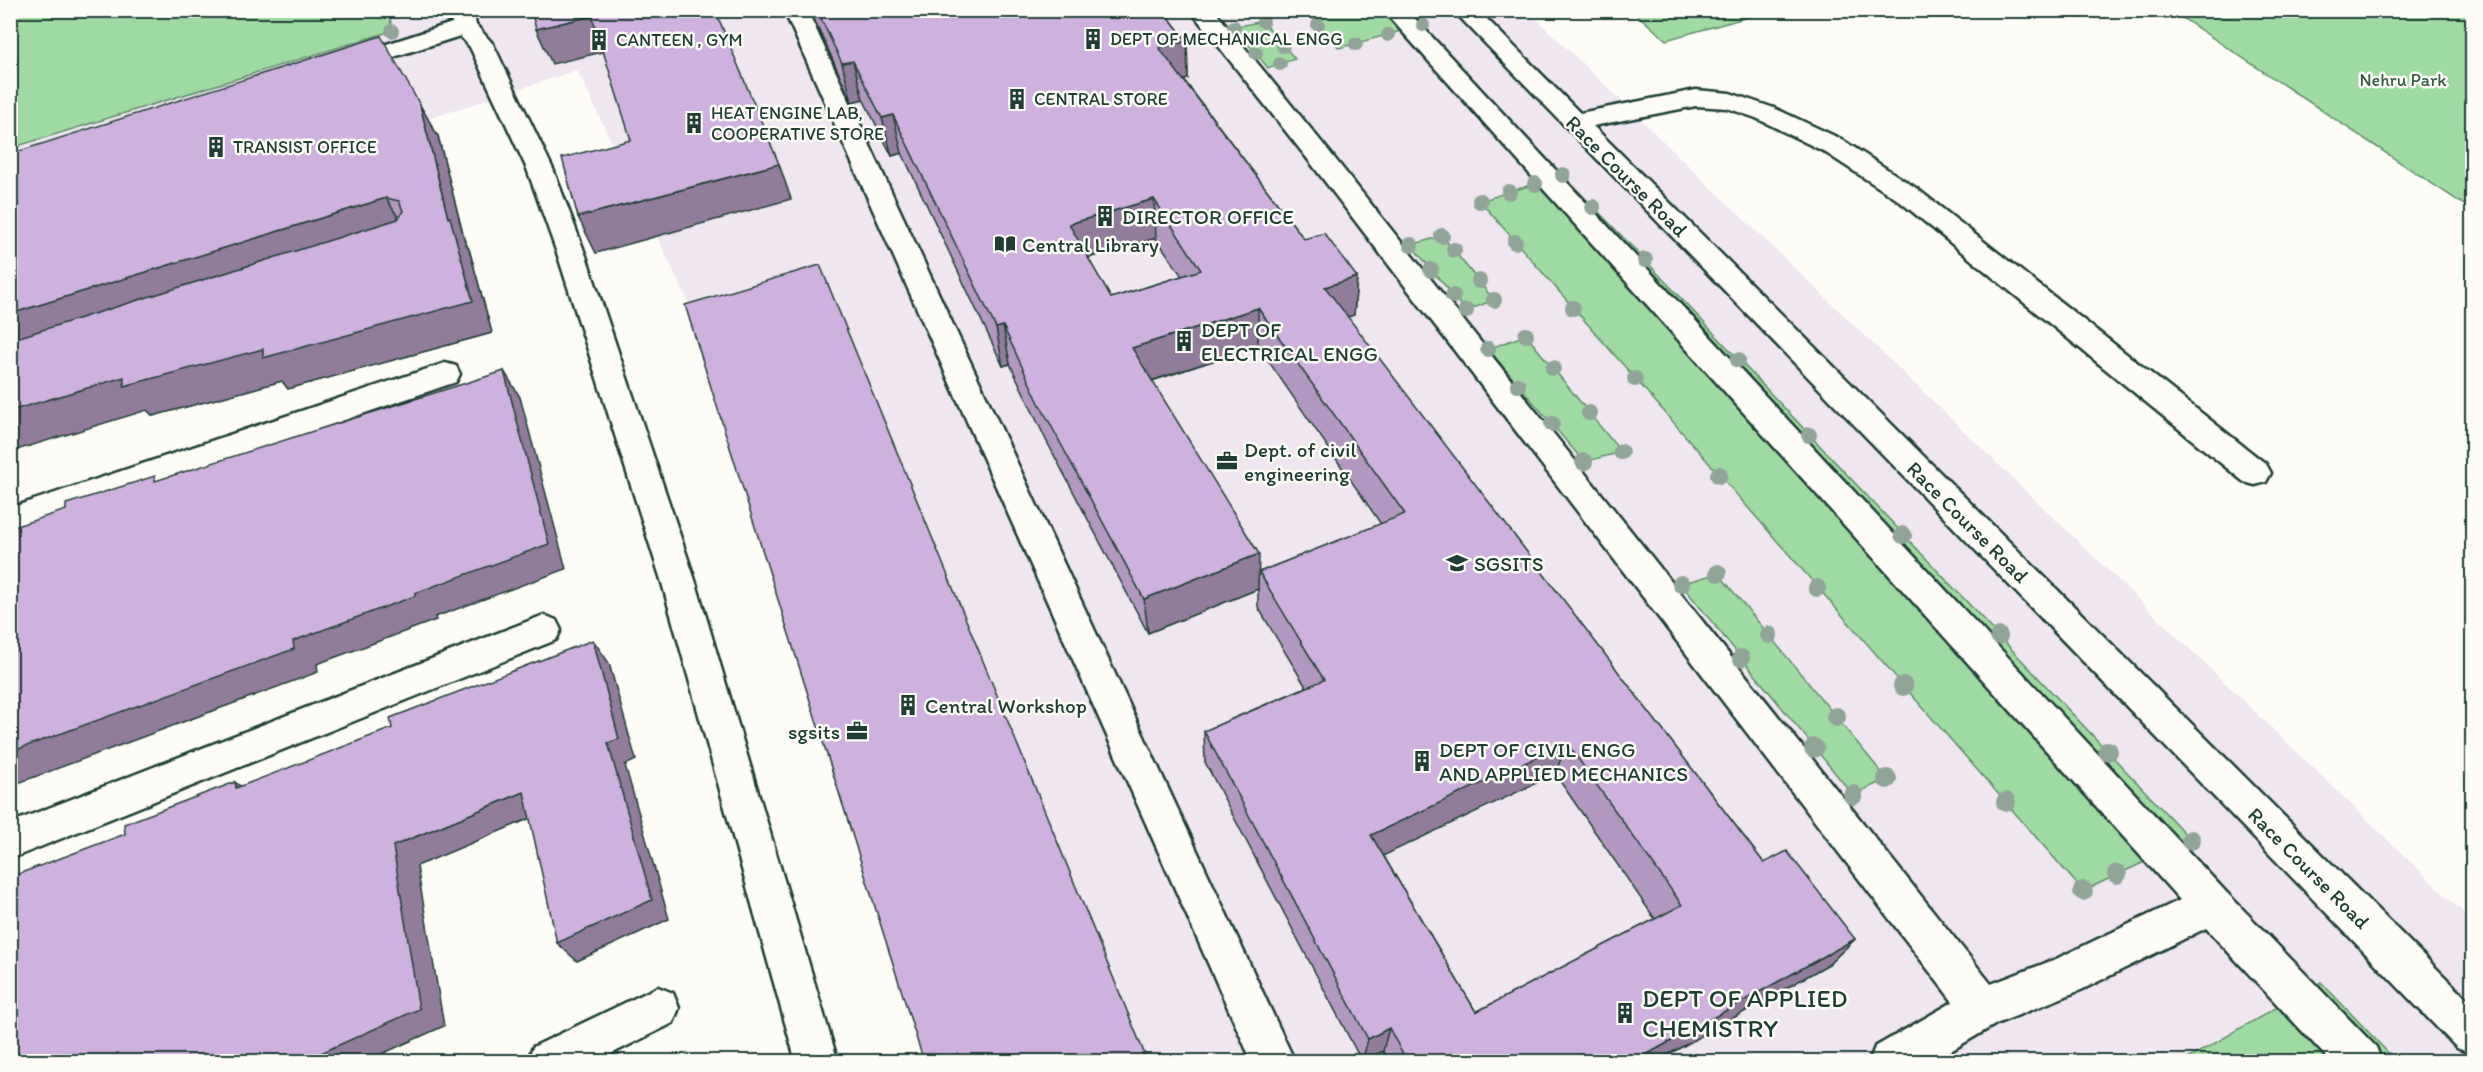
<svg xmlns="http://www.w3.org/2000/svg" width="2483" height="1072" font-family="Itim,sans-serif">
	<rect width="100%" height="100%" fill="#fdfcf7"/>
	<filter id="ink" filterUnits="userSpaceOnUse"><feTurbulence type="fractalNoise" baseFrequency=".0167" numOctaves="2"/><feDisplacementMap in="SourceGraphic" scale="12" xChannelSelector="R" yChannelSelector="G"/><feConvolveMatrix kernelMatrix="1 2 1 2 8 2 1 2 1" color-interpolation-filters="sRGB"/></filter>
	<g filter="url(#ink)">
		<path fill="#efe6f0" d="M10 11H1528L2472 921V1061H1053L577 70 11 256Z"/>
		<g fill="#9edaa1" stroke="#5e8c6a" stroke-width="1.5">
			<path d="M11 10 389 11 392 31 11 148Z"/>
			<path d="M1306 11H1410L1423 25 1339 48Z"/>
			<path d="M1633 11H1770L1666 40Z"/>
			<path d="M2172 11H2472V210Z"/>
			<path d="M1263 21 1295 59 1268 68 1234 27Z"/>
			<path d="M1563 175 1645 260 2191 840 2083 891 1480 201Z"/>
			<path d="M1442 236 1494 300 1466 311 1411 245Z"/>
			<path d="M1526 335 1621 452 1584 462 1488 349Z"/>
			<path d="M1718 573 1887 779 1853 795 1681 584Z"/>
			<path d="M2321 982 2396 1061 2182 1062Z"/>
		</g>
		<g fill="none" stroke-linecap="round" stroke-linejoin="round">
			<defs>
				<g id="minor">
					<path d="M449 10H473L476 25 493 44 553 169 586 256 696 583 838 1062H796L662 583 558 256 527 169 470 47 460 36 346 72 337 70 334 65 337 60 452 23Z"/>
					<path d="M784 10H807L1295 1062H1252Z"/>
					<path d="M1190 10H1214L1328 150 1991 984 2056 959 2180 900 1383 10H1407L2225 891 2376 1047 2382 1062H2331L2206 928 2081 990 1996 1024 1932 1062H1869L1875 1047 1953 1002 1310 162Z"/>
					<path d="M1453 10H1478L1580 113 1696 90 1730 93 1774 108 1841 139 1916 188 2266 464 2271 473 2266 482 2255 485 2244 482 1898 200 1823 151 1756 118 1727 108 1696 106 1593 126 2472 1004V1054L2457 1048Z"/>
					<path d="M445 363 456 366 460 374 456 382 10 534V508Z"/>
					<path d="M544 615 556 620 561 630 556 640 10 859V823Z"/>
					<path d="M658 987 673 993 679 1008 673 1023 595 1062H527L533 1047Z"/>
				</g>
			</defs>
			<use href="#minor" stroke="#1f3d34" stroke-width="5"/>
			<use href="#minor" fill="#fdfcf7" fill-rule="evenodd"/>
		</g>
		<g fill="#91a498">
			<circle cx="1263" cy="21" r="7"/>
			<circle cx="1318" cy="25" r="7"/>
			<circle cx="1423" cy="25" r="7"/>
			<circle cx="1234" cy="27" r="7"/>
			<circle cx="392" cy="31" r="7"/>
			<circle cx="1388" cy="35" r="7"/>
			<circle cx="1356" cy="44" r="7"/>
			<circle cx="1283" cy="46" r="7"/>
			<circle cx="1256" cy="53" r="7"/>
			<circle cx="1280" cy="64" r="7"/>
			<circle cx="1563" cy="175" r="8"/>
			<circle cx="1535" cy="184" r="8"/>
			<circle cx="1509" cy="192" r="8"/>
			<circle cx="1480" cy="201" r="8"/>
			<circle cx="1593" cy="207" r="8"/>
			<circle cx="1442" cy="236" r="8"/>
			<circle cx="1515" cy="242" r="8"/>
			<circle cx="1411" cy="245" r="8"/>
			<circle cx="1454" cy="250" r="8"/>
			<circle cx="1645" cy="260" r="8"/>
			<circle cx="1431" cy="270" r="8"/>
			<circle cx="1479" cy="281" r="8"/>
			<circle cx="1453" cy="296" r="8"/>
			<circle cx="1494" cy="300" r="8"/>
			<circle cx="1573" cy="308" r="8"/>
			<circle cx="1466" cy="311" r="8"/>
			<circle cx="1526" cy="335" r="8"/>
			<circle cx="1488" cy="349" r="8"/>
			<circle cx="1738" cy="360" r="8"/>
			<circle cx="1553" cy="368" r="8"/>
			<circle cx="1635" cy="379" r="8"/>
			<circle cx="1518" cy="385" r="8"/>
			<circle cx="1589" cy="413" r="8"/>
			<circle cx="1552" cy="424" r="8"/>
			<circle cx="1809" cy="435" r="8"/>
			<circle cx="1621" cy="452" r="8"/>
			<circle cx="1584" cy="462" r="9"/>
			<circle cx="1719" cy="475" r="9"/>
			<circle cx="1903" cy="535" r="9"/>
			<circle cx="1718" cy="573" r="9"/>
			<circle cx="1681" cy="584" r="9"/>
			<circle cx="1817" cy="588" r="9"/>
			<circle cx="1769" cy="635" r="9"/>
			<circle cx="1999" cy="636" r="9"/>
			<circle cx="1741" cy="658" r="9"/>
			<circle cx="1903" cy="686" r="10"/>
			<circle cx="1836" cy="717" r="10"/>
			<circle cx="1814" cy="748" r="10"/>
			<circle cx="2108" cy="751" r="10"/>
			<circle cx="1887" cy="779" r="10"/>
			<circle cx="1853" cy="795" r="10"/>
			<circle cx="2006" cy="802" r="10"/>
			<circle cx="2191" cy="840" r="10"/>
			<circle cx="2117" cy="874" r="10"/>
			<circle cx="2083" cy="891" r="10"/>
		</g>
		<g fill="#b298c0" stroke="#1f3d34" stroke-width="1.5" fill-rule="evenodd">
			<path d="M810 10H1163L1187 41 1188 79 1184 80 1304 239 1357 277 1354 315 1347 317 1764 863 1855 939 1829 964 1655 1062H1388L1383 1051 1362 1062 1205 762 1204 731 1306 687 1258 607V589L1148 633 1046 440 1010 364 1003 366 902 153 892 156 863 99 852 102ZM1156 238 1182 276 1111 298 1088 258ZM1258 346 1381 524 1259 572 1152 381ZM1555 774 1655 919 1476 1012 1383 855Z"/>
			<path d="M438 136 465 242 469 249 492 333 288 389 282 381 153 416 147 410Z"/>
		</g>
		<g fill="#917c9c" stroke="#1f3d34" stroke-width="1.5">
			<path d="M592 16 607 51 552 64 536 29Z"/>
			<path d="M1187 41 1188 79 1162 86 1159 48Z"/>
			<path d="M853 61 863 99 852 102 842 63Z"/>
			<path d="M420 105 438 136 465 242 469 249 492 333 288 389 282 381 153 416 147 410 10 452V411L448 218Z"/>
			<path d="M893 115 902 153 892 156 882 118Z"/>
			<path d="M779 164 791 199 596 253 578 217Z"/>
			<path d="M386 198 406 230 10 354V314Z"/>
			<path d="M1154 199 1156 238 1074 262 1069 224Z"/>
			<path d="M1357 277 1354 315 1322 325 1325 287Z"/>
			<path d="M1258 308V346L1135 386 1132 348Z"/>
			<path d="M1003 326 1010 364 1003 366 996 328Z"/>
			<path d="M504 371 520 397 566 569 435 617 436 620 317 664 318 672 10 786V752L415 593Z"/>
			<path d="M1259 554 1258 589 1148 633 1144 599Z"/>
			<path d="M593 640 609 663 636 760 625 765 669 919 577 961 557 943 608 743Z"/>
			<path d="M1567 743 1555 774 1366 864 1371 835Z"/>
			<path d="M235 782 263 803 236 788Z"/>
			<path d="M524 792 543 813 417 866 444 1026 364 1062H301L393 846Z"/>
			<path d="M1855 939 1829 964 1655 1062H1633Z"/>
			<path d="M1389 1028 1383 1051 1362 1062 1368 1039Z"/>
		</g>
		<g fill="#cfb1df" stroke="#1f3d34" stroke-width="1.5" fill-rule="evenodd">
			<path d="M531 10H694L695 12 701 10H715L779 164 578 217 562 158 631 140 592 16 536 29Z"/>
			<path d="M817 10H1163L1187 41 1159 48 1304 239 1324 233 1357 277 1325 287 1764 863 1787 851 1855 939 1633 1062H1407L1389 1028 1368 1039 1204 731 1324 680 1259 572 1405 514 1258 308 1132 348 1259 554 1144 599 1039 403 1003 326 996 328 893 115 882 118 853 61 842 63ZM1154 199 1201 270 1111 298 1069 224ZM1567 743 1682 905 1476 1012 1371 835Z"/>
			<path d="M381 36 420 105 448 218 450 217 473 301 263 358V349L124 386V377L10 411V340L398 219 403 211 399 201 386 198 10 314V154Z"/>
			<path d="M820 265 1148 1062H924L685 305Z"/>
			<path d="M504 371 549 544 415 593V596L293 641 294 649 10 752V528L66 510V504L155 476V481Z"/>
			<path d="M593 640 619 739 608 743 652 900 557 943 524 792 393 846 419 1009 301 1062H10V877L125 834 124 824 235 782 236 788 392 728 390 718Z"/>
		</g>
	</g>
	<defs>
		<symbol id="building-bare" viewBox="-9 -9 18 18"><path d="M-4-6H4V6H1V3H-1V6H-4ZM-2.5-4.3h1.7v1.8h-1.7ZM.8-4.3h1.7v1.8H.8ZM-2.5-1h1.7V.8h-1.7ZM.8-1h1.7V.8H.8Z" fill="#1f3d34" stroke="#fdfcf7" stroke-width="2.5" paint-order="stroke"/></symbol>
		<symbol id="library-bare" viewBox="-9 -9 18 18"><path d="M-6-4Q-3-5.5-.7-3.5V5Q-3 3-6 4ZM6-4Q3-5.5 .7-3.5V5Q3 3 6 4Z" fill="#1f3d34" stroke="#fdfcf7" stroke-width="2.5" paint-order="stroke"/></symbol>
		<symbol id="office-bare" viewBox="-9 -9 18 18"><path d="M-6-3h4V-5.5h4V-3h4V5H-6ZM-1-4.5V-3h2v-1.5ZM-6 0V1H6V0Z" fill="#1f3d34" stroke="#fdfcf7" stroke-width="2.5" paint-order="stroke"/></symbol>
		<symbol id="university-bare" viewBox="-9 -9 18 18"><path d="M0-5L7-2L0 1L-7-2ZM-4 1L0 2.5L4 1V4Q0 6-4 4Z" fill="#1f3d34" stroke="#fdfcf7" stroke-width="2.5" paint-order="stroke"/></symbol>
	</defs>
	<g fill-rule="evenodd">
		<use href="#building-bare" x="1078" y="24" width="30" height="30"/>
		<use href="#building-bare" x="584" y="25" width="30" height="30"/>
		<use href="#building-bare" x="1002" y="84" width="30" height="30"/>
		<use href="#building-bare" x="679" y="108" width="30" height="30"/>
		<use href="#building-bare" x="201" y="132" width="30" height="30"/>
		<use href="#building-bare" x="1090" y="201" width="30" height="30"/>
		<use href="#library-bare" x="990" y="229" width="30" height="30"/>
		<use href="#building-bare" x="1169" y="326" width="30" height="30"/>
		<use href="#office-bare" x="1212" y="446" width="30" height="30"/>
		<use href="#university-bare" x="1442" y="548" width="30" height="30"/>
		<use href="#building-bare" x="893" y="690" width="30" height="30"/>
		<use href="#office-bare" x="842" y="716" width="30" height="30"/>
		<use href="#building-bare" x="1407" y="746" width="30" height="30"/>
		<use href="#building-bare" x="1610" y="998" width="30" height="30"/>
	</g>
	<g text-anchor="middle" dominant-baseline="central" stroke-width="5" stroke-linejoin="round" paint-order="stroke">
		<g font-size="18" fill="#1f3d34" stroke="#fdfcf7" text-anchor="start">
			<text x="1110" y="39">DEPT OF MECHANICAL ENGG</text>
			<text x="616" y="40">CANTEEN , GYM</text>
			<text x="1034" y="99">CENTRAL STORE</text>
			<text x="711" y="113">HEAT ENGINE LAB,<tspan x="711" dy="21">COOPERATIVE STORE</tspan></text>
			<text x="233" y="147">TRANSIST OFFICE</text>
		</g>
		<g font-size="18" fill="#385c4a" stroke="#fdfcf7">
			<text x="2403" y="80">Nehru Park</text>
		</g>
		<g font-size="21" fill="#1f3d34" stroke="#fdfcf7">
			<text transform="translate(1627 176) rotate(45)">Race Course Road</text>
			<text transform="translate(1968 522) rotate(45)">Race Course Road</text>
			<text transform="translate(2309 868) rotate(45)">Race Course Road</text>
		</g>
		<g font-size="21" fill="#1f3d34" stroke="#fdfcf7" text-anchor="start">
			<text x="1122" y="216">DIRECTOR OFFICE</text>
			<text x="1022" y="244">Central Library</text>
			<text x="1201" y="329">DEPT OF<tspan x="1201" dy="24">ELECTRICAL ENGG</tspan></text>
			<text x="1244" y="449">Dept. of civil<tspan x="1244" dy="24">engineering</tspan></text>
			<text x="1474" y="563">SGSITS</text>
			<text x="925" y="705">Central Workshop</text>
			<text x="840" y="731" text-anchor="end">sgsits</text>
			<text x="1439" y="749">DEPT OF CIVIL ENGG<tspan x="1439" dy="24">AND APPLIED MECHANICS</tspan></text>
		</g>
		<g font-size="26" fill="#1f3d34" stroke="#fdfcf7" text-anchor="start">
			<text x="1642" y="998">DEPT OF APPLIED<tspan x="1642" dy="30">CHEMISTRY</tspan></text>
		</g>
	</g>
	<rect width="2483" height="1072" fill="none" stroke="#fdfcf7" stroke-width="36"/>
	<rect x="18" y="18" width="2447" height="1036" fill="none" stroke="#1f3d34" stroke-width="2" filter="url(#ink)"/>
</svg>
